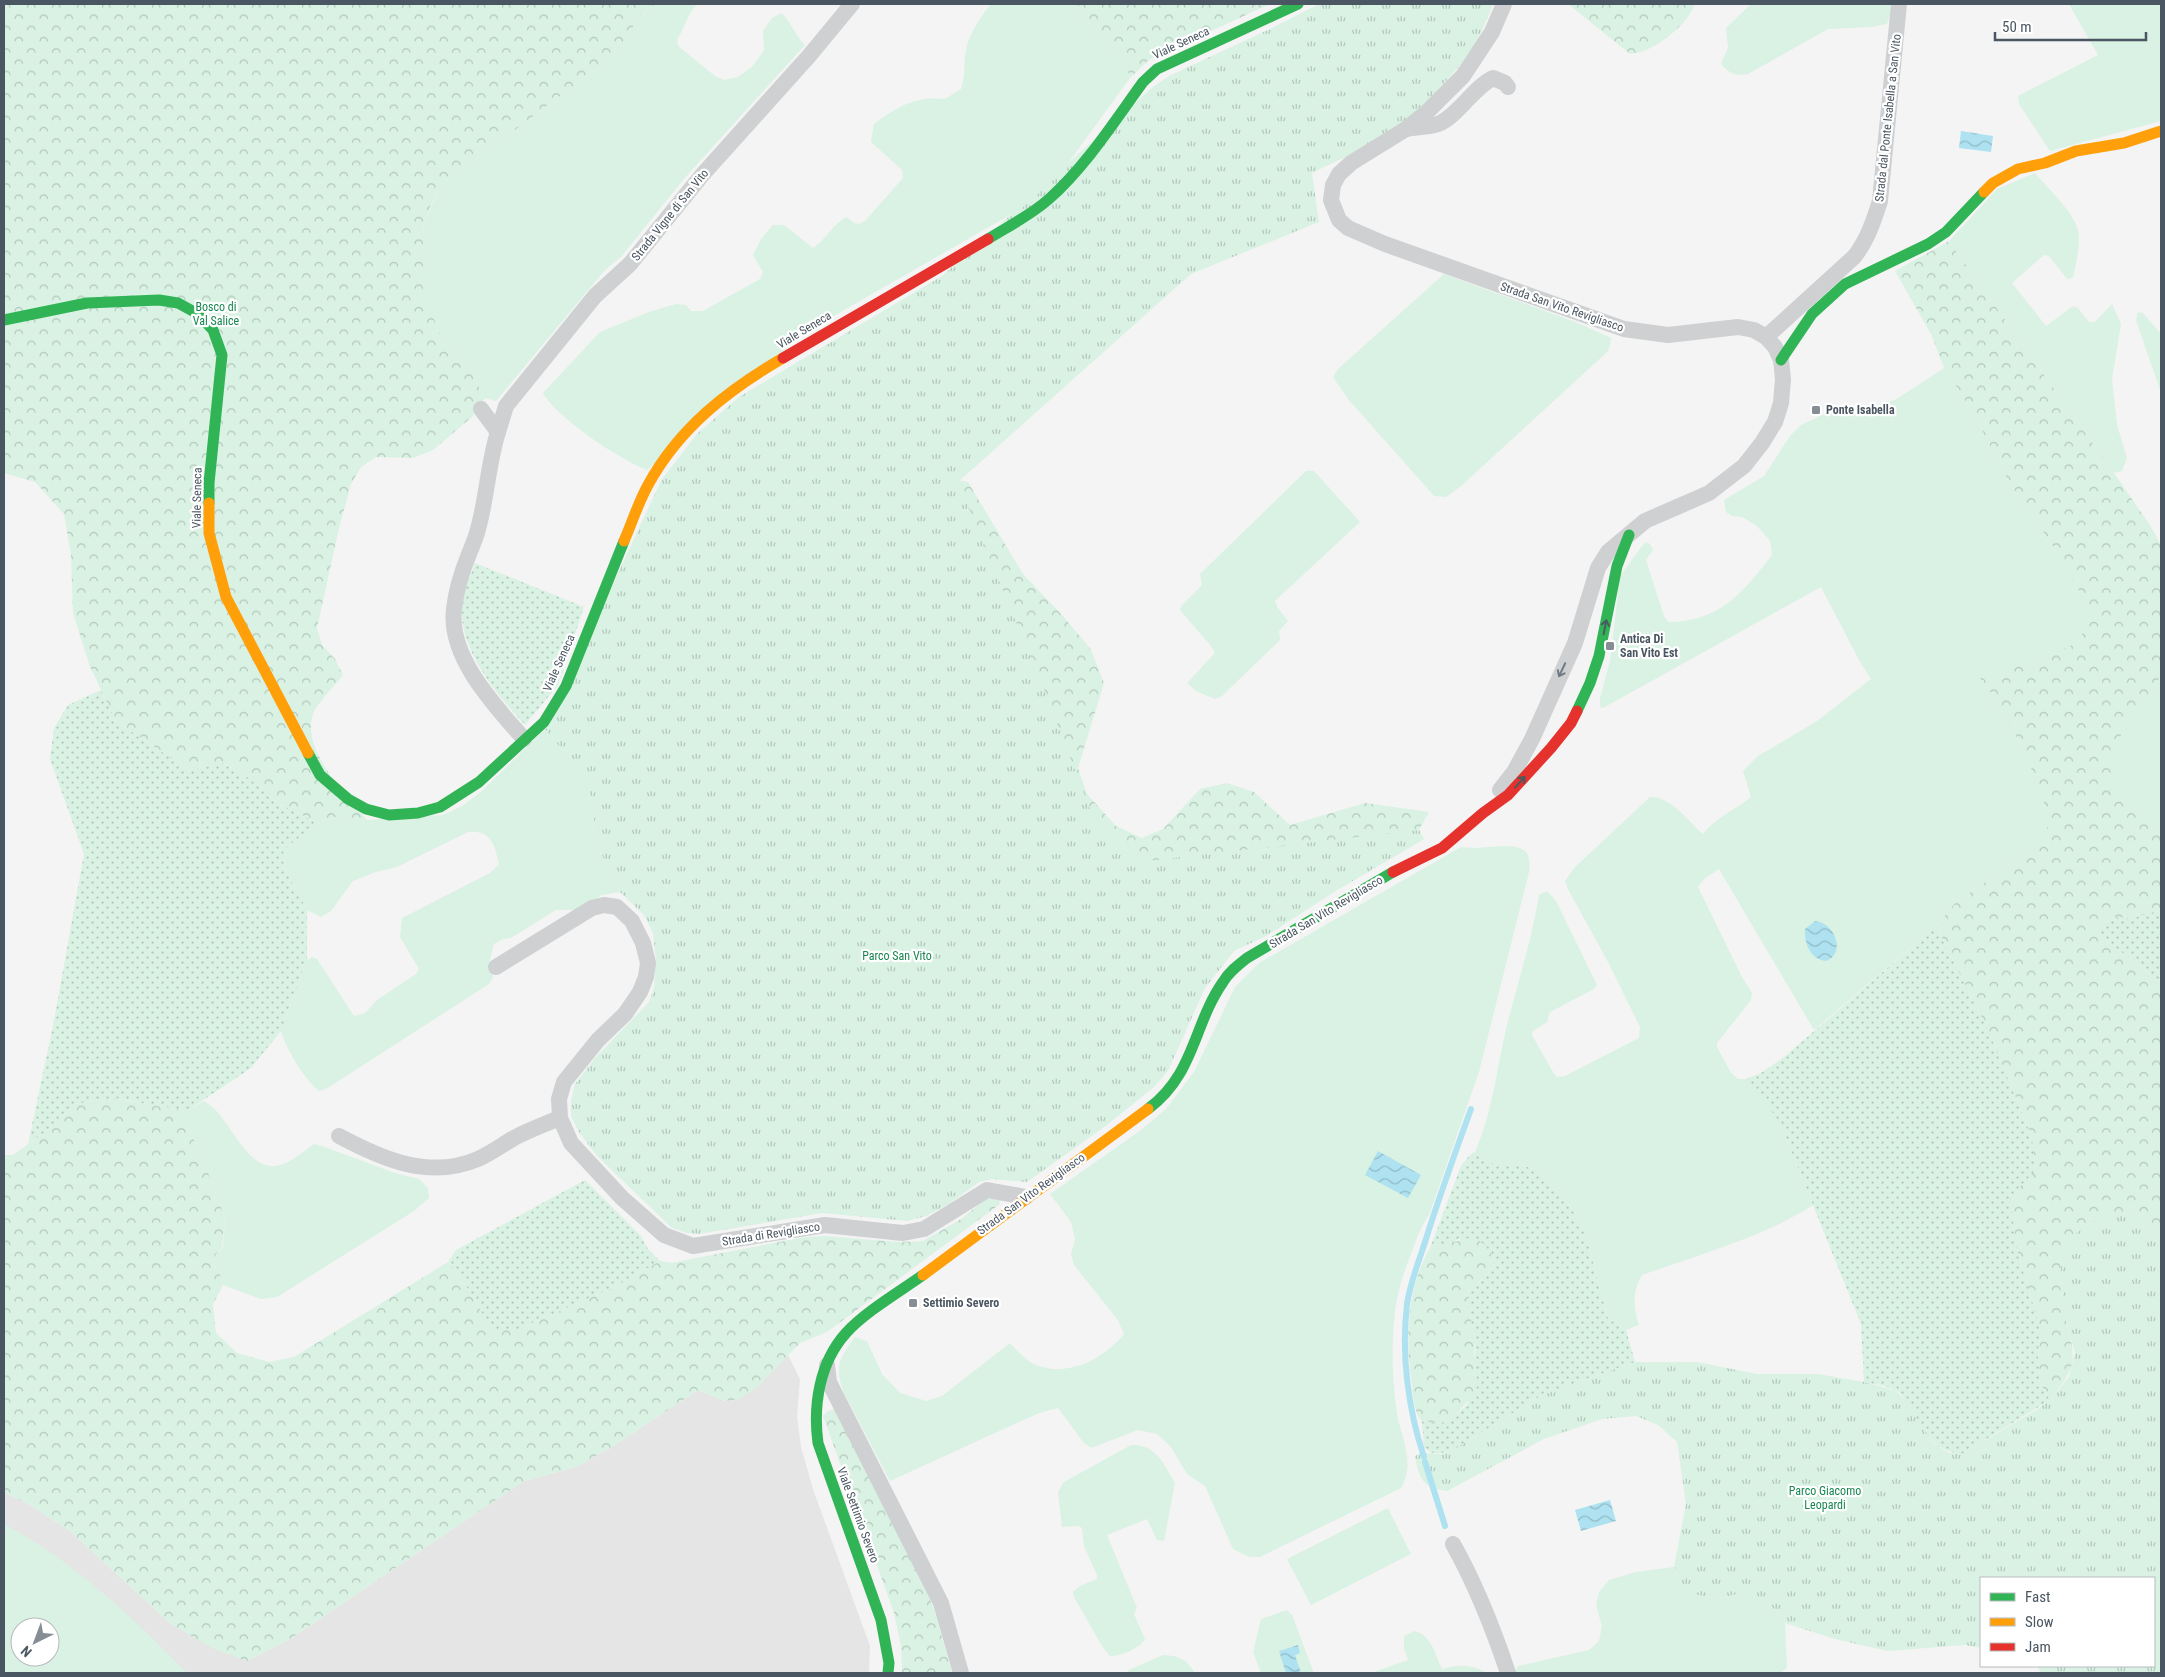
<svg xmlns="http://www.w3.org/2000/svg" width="2165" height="1677" font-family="'Roboto Condensed',sans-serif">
	<defs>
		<pattern id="grass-dots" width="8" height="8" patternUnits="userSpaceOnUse" patternTransform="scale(1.25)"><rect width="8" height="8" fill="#d9f2e3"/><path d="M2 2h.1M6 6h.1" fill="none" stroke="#b2c7bb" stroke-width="1.8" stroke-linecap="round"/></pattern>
		<pattern id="forest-crowns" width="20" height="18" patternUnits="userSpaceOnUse" patternTransform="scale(1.25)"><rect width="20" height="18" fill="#d9f2e3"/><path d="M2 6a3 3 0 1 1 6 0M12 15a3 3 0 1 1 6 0" fill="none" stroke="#b2c7bb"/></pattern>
		<pattern id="park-tufts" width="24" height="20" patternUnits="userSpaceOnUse" patternTransform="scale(1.25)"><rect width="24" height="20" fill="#d9f2e3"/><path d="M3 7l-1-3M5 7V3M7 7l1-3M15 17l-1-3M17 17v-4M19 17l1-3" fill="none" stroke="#b2c7bb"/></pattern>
		<pattern id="water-waves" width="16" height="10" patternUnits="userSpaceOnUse" patternTransform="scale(1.25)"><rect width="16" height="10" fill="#aee2f0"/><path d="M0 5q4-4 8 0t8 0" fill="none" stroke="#90bac6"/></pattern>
	</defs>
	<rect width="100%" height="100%" fill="#f4f4f4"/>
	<path fill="#e6e5e6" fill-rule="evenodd" d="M788 1355 800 1379 797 1416 801 1447 813 1489 870 1646 869 1673H4V1493L27 1503 70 1531 171 1624 247 1661 290 1639 524 1481 576 1467 612 1447 698 1390 725 1401 756 1388ZM20 1627H50V1657H20Z"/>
	<g fill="url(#grass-dots)">
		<path d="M475 563 584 607 558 685 525 725C497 695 457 648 462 603 463 590 471 575 475 563Z"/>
		<path d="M101 690 116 721 189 770 223 763 245 775 280 804 318 823 286 848 284 867 307 910V960L281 1031 251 1068 187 1111 114 1098 75 1104 51 1128 28 1144 53 1026 84 854 50 759 54 728 68 705Z"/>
		<path d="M2161 910V982L2100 936V926L2113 917 2132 918Z"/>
		<path d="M1936 926 1989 1032 2032 1137 2036 1170 2017 1250 2042 1334 2038 1351 2039 1368 2042 1386 2050 1400 1962 1454C1941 1452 1928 1439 1917 1420 1911 1409 1908 1396 1894 1390 1886 1385 1873 1384 1864 1382L1861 1324 1783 1131 1746 1079 1761 1073 1783 1058Z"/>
		<path d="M1475 1152 1489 1163 1522 1165 1539 1171 1571 1207 1586 1236 1608 1318 1626 1330 1635 1362 1542 1395 1455 1449C1443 1453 1433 1457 1424 1447L1422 1421 1439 1424 1453 1417 1467 1405 1477 1382 1474 1365 1476 1342 1467 1302 1468 1292 1489 1272 1495 1259 1459 1239 1446 1245 1430 1248 1461 1166 1469 1156Z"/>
		<path d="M585 1180 641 1236 648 1249 660 1261 615 1287 516 1330H492L461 1277 448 1262 456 1250Z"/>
	</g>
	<g fill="url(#forest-crowns)">
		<path d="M4 4H657C638 11 630 33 622 50L439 187 430 207 423 226 427 260 424 278 441 336 462 356 485 398 472 417 433 450 413 458 376 457 361 467 351 484 339 528 317 628 322 645 335 659 343 675C337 683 315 706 313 714 301 751 346 794 367 820L338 816 318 823 280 804 245 775 224 763 189 770 116 721 90 667 73 613 71 556 64 514 35 482 4 473Z"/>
		<path d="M1077 4H1270L1150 59 1130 78 1122 55 1097 37Z"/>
		<path d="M1568 4H1695C1689 22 1663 43 1646 50 1641 52 1635 53 1630 54Z"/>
		<path d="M1949 241 2114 473 2150 525 2161 545V676L2143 704 2148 822 2161 829V910L2132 918 2113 917 2100 926V936L2161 982V1240L2142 1213 2066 1321C2077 1362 2077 1366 2050 1400L2042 1386 2039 1368 2038 1351 2042 1334 2017 1250 2010 1197 2036 1170 2032 1137 1989 1032 1936 926 1955 903 2034 848 2026 754 1991 693 1979 677 2052 655 2060 557 2007 479 1973 413 1944 368 1932 336 1895 271Z"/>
		<path d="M944 478 968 482 1023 574 1061 614 1090 648 1104 683 1078 768 1087 794 1116 826 1142 838 1163 829 1200 789 1227 783 1254 792 1290 825 1365 803 1429 812 1419 830 1424 839 1337 890 1264 937 768 1056Z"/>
		<path d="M113 1098 187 1111V1128L199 1148 225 1218 222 1247 216 1254 213 1265 220 1274 223 1285 213 1304 216 1333 237 1353 269 1362 294 1357 448 1262 461 1277 492 1330H516L615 1287 660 1261 672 1263 691 1259 805 1237 825 1236 898 1242 923 1241 961 1219 986 1199 999 1198 1000 1204 827 1332 800 1343 756 1388 740 1399 725 1401 698 1390 612 1447 576 1467 524 1481 290 1639 247 1661 212 1648 171 1624 70 1531 27 1503 4 1493V1155H13L51 1128 75 1104Z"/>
		<path d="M1473 1237 1484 1244 1495 1259 1489 1272 1468 1292 1467 1302 1476 1342 1474 1353 1477 1382 1476 1393 1453 1417 1439 1424 1422 1421C1414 1413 1413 1397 1412 1385 1405 1338 1406 1290 1430 1248Z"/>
		<path d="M834 1409 927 1591 935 1612 952 1673H902L901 1646 894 1613 823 1416 828 1411Z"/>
	</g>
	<g fill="url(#park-tufts)">
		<path d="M1319 4H1493C1486 21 1479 40 1468 55 1451 78 1416 113 1393 131 1369 149 1339 159 1312 173L1319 222 1191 274 958 482 1045 692 1093 817 1146 861 1419 830 1424 839 1337 890 1264 937 1234 951 1205 988 1168 1071 1154 1087 1107 1125 1027 1182 992 1179 979 1182 949 1204 926 1216 907 1221 822 1213 699 1234 687 1233 672 1228 597 1156 579 1132 571 1116V1100L575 1084 595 1058 649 1002 654 988 656 960 653 933 644 915 620 892 593 837 595 804 561 750 545 729 662 479 697 434 739 397 942 276 1153 87 1169 76 1272 28Z"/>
		<path d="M2120 1212 2142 1213 2161 1240V1673H2041L2037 1666H2154V1578H1981V1648L1965 1645 1888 1651 1835 1639 1785 1623 1772 1607 1737 1594 1719 1599 1686 1593 1674 1567 1686 1504 1677 1442 1658 1425 1636 1416 1602 1419 1544 1439 1447 1491C1422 1488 1419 1478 1415 1456L1421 1453 1442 1454 1455 1449 1542 1395 1635 1362H1697L1757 1374H1818L1864 1382 1894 1390 1910 1403 1917 1420 1934 1443 1949 1453 1962 1454 2036 1410 2050 1400 2069 1377 2075 1353 2066 1321 2060 1259 2075 1234 2100 1217Z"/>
	</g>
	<g fill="#d9f2e3" fill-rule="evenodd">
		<path d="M657 4H697C687 15 685 27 677 40L678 46 715 76 724 80 738 77 752 67 764 50 763 31 772 18 781 13C791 21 795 36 805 45L683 180 621 257 605 270 496 401 485 398 462 356 441 336 427 303 424 278 427 260 423 226 439 187 622 50C630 33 638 11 657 4Z"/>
		<path d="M991 4H1077L1097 37 1122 55 1130 78 1061 173 1022 208 804 333 647 470C619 459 557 418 543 393L600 332 649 312 676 304 686 305 691 311H703L760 279 763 272 753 255 761 239 773 225H784L813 248C826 240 833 223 847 217L854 223 859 224 865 221 903 178 902 170 871 142 874 124C895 108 917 95 945 99L961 89C966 74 963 59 967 45 971 31 982 15 991 4Z"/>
		<path d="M1751 4H1891L1890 15 1887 24 1871 27 1828 29 1748 74C1735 77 1729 73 1721 64L1728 48 1726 28Z"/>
		<path d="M2069 4H2161V121L2050 151 2019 104 2018 96 2098 55Z"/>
		<path d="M2035 173C2046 186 2072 211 2077 227 2082 242 2076 262 2073 278L2067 279 2049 256 2044 255 2012 283 2046 326 2073 306 2078 308 2089 322H2095L2112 304 2121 324 2112 379 2117 425 2127 458 2122 471 2114 473 1949 241 1997 189Z"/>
		<path d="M1444 274 1578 323 1611 338 1609 349 1606 353 1460 487 1446 497 1434 496 1348 399 1333 377 1338 369Z"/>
		<path d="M2138 312 2143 313 2161 334V393L2136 320Z"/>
		<path d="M1944 368 1973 413 2007 479 2060 557 2090 610 2080 641 2052 655 1980 678 1991 693 2026 754 2051 822 2034 848 1955 903 1936 926 1814 1030 1719 869 1704 879 1698 887 1742 977 1752 993 1751 1000 1717 1043V1047L1731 1073 1738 1079H1746L1770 1108 1783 1131 1813 1205C1766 1236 1695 1256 1642 1275 1632 1292 1633 1307 1639 1325L1626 1330 1608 1318 1586 1236 1571 1207 1539 1171 1522 1165 1489 1163 1475 1152C1494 1108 1496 1070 1507 1025 1518 982 1532 939 1539 895L1547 891 1556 901 1597 985 1594 989 1550 1012 1547 1022 1533 1031 1532 1035 1553 1072 1557 1077 1565 1076 1639 1038 1640 1027 1608 962 1569 891 1565 881 1574 868 1650 797C1671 796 1689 822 1703 834 1716 817 1735 810 1751 797L1743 771 1758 756 1817 721 1871 679 1860 662 1821 587 1603 708 1600 707V698L1610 661 1620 576 1642 546 1646 542 1650 544 1653 550 1646 560 1664 616 1668 622C1719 622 1743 593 1772 555L1770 541 1757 526 1742 517 1732 516 1726 512 1724 500 1764 476 1790 436 1801 425 1822 415 1870 407 1895 400Z"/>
		<path d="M1306 471H1314L1360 522 1275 601 1277 607 1288 621 1279 631 1280 640 1222 696 1215 699 1196 691 1187 683 1215 653 1211 646 1180 610 1182 605 1202 585 1200 574Z"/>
		<path d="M2161 676V829L2148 822 2114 786 2111 766 2122 732Z"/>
		<path d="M545 729 579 770 595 804 593 837 620 892 602 895 579 910H556L511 938 503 939 494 944 490 960 493 977 489 984 326 1089 319 1091C304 1079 286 1049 281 1031L307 960 312 957 317 959 354 1016 365 1013 377 1000 416 974 419 969 400 937 402 918 490 873 499 864C495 846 491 829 468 832L397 867 376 872 353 881 331 911 321 917 307 910 284 867 282 855 286 848 318 823 338 816 367 820 443 815 462 806 482 791Z"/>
		<path d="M1502 846C1522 846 1532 849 1529 872L1479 1072 1429 1215C1421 1226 1417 1237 1413 1249 1406 1266 1399 1286 1396 1304 1391 1337 1392 1374 1396 1407 1399 1435 1417 1461 1401 1488L1260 1557H1249L1233 1549 1205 1486 1187 1474 1171 1447 1157 1434 1138 1430 1091 1448 1084 1443 1058 1408 1039 1413 890 1481 844 1393C834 1366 839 1359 855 1337L867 1341 882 1374 900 1393 926 1401 942 1396 1010 1343C1016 1349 1023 1357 1030 1362 1063 1380 1102 1361 1124 1334L1118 1320 1074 1265 1071 1254 1075 1239 1071 1222 1050 1194 1141 1130 1166 1109 1194 1072 1235 987 1259 963 1461 847 1476 848Z"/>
		<path d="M204 1101C233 1116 247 1183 288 1162 297 1157 305 1150 314 1144L322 1146 395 1173 419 1179 428 1188 429 1198 414 1211 277 1297 261 1299 223 1285 220 1274 213 1265 216 1254 223 1247 225 1218 199 1148 187 1128V1111Z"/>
		<path d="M1131 1445C1156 1444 1164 1464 1175 1483L1164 1541 1157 1540 1147 1519 1107 1535 1137 1608 1134 1614 1145 1639C1139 1649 1121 1656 1110 1656L1102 1646 1074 1597 1073 1592 1080 1586 1097 1579V1575L1084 1546 1082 1528 1079 1526 1062 1527 1058 1492 1064 1482Z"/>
		<path d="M1388 1508 1411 1554 1311 1605 1287 1559Z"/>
		<path d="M4 1524C73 1561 133 1617 187 1673H4ZM20 1627H50V1657H20Z"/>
		<path d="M1674 1567 1687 1593 1719 1599 1737 1594 1755 1595 1772 1607 1785 1623 1787 1668 1780 1673H1514L1518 1666 1589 1650 1599 1641 1602 1626 1596 1605 1599 1592 1609 1580 1636 1572Z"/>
		<path d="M1287 1610 1292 1615 1314 1673H1261L1253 1652 1261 1619Z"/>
		<path d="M1415 1631C1432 1636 1435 1654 1442 1669 1458 1664 1472 1664 1487 1673H1371L1408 1660 1404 1648V1636Z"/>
		<path d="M1163 1655C1180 1656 1186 1659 1195 1673H1126L1129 1670Z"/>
	</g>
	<g fill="url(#water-waves)">
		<path d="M1961 131 1993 136 1991 152 1959 148Z"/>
		<path d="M1815 921C1834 922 1847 953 1826 961 1810 959 1804 943 1805 929Z"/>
		<path d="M1378 1151 1421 1175 1408 1198 1365 1175Z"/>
		<path d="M1610 1500 1616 1521 1581 1531 1575 1510Z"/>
		<path d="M1298 1645 1300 1653 1295 1655 1301 1673H1286L1279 1651Z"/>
	</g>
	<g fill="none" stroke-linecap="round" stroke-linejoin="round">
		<g stroke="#aee2f0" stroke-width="6">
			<path d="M1424 1457C1408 1409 1401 1354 1407 1304 1410 1283 1419 1261 1425 1242 1439 1197 1455 1153 1471 1109"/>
			<path d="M1425 1462 1445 1526"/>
		</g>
		<g stroke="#ced0d2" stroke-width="16">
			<path d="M1406 129C1417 127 1428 127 1438 124 1457 117 1474 87 1493 78L1505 83 1508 87"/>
			<path d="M1766 337 1854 257C1867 241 1874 220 1880 201L1899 4"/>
			<path d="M481 409 498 432C488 464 487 497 478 529 476 538 472 546 469 554 462 571 456 591 454 609 448 657 495 706 524 739"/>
			<path d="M498 432 506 406 595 296 630 264 703 174 809 56 852 4"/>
			<path d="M1500 790 1514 772 1532 739 1575 643 1598 568 1608 552 1645 521 1709 493 1744 466 1762 443 1775 422 1781 403 1783 379 1781 360 1775 347 1766 337 1754 330 1738 327 1668 335 1624 329 1385 244 1348 228 1339 220 1331 200 1333 185 1339 174 1351 163 1406 129 1427 112 1463 76 1492 32 1504 4"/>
			<path d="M496 967 592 908 604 905 617 907 632 921 643 943 648 963 646 977 640 992 625 1014 598 1040 564 1082 559 1099 560 1118 571 1143 622 1198 664 1235 693 1246 825 1225 903 1233 924 1229 987 1190 1026 1197"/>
			<path d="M339 1136C382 1159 429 1180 478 1159 491 1153 502 1145 514 1138 529 1130 545 1124 560 1118"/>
			<path d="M827 1365 829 1382 941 1603 961 1673"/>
			<path d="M1453 1544C1476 1585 1493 1628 1508 1673"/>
		</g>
		<g stroke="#30b455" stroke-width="11">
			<path d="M988 239C1009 226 1031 215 1049 199 1086 166 1114 122 1143 82L1157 69 1298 4"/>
			<path d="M4 320 87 303 159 300 178 303 198 314 213 330 222 355 209 483V503"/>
			<path d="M1781 360 1812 314 1845 284 1928 244 1946 232 1984 192"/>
			<path d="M1577 711 1590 683 1599 656 1617 566 1629 535"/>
			<path d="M308 753 320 775 348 799 366 809 389 815 418 813 440 807 479 782 544 722 566 686 624 541"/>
			<path d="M1148 1109C1195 1074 1193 1025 1223 982 1229 972 1238 965 1247 958L1393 872"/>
			<path d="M888 1673 889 1663 881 1620 818 1443C813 1406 819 1363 846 1333 865 1312 899 1292 923 1275"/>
		</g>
		<g stroke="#ff9f0a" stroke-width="11">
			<path d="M1984 192 1993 183 2018 169 2045 163 2076 151 2124 143 2161 131"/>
			<path d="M209 503V533L226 597 308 753"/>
			<path d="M624 541C632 523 638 503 648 485 679 428 728 390 783 358"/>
			<path d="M923 1275 1148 1109"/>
		</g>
		<g stroke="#e5322d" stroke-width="11">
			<path d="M783 358 988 239"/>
			<path d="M1393 872 1442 848 1483 813 1508 795 1551 748 1571 723 1577 711"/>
		</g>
	</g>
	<defs><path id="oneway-shaft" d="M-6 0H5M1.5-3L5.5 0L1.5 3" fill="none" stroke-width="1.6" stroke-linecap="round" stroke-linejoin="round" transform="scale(1.25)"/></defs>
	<g stroke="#495b60">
		<use href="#oneway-shaft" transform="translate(1605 627) rotate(-79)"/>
		<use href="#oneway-shaft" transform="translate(1520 782) rotate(-48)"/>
	</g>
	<use stroke="#727b83" href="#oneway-shaft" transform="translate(1562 670) rotate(115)"/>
	<g fill="#868d94" stroke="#fff" stroke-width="2">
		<rect x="1811" y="405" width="10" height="10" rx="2.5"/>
		<rect x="1605" y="641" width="10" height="10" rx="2.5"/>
		<rect x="908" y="1298" width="10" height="10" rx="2.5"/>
	</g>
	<g text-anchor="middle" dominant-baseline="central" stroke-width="4.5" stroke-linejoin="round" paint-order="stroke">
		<g font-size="12" fill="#4a5661" stroke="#fff">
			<text transform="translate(1181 43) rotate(-25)">Viale Seneca</text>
			<text transform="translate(1888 118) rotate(-84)">Strada dal Ponte Isabella a San Vito</text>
			<text transform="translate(670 215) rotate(-51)">Strada Vigne di San Vito</text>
			<text transform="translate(1562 307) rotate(19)">Strada San Vito Revigliasco</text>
			<text transform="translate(804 330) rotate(-31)">Viale Seneca</text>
			<text transform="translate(197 498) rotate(-89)">Viale Seneca</text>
			<text transform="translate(559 663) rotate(-66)">Viale Seneca</text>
			<text transform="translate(1326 912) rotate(-31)">Strada San Vito Revigliasco</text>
			<text transform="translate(1031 1194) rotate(-36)">Strada San Vito Revigliasco</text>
			<text transform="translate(771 1234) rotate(-9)">Strada di Revigliasco</text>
			<text transform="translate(858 1515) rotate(70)">Viale Settimio Severo</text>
		</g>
		<g font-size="12" fill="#17864f" stroke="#fff">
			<text x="216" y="307">Bosco di<tspan x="216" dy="14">Val Salice</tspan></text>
			<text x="897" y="956">Parco San Vito</text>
			<text x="1825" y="1491">Parco Giacomo<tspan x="1825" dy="14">Leopardi</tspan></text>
		</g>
		<g font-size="12" font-weight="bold" fill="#4a5661" stroke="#fff" text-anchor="start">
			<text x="1826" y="410">Ponte Isabella</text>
			<text x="1620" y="639">Antica Di<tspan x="1620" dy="14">San Vito Est</tspan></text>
			<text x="923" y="1303">Settimio Severo</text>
		</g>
	</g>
	<rect width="2165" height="1677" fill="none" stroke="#4a5661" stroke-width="10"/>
	<rect x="1980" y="1577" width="175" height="90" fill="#ffffff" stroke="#b7bbc0"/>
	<rect x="1990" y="1593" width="25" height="8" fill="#30b455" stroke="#b7bbc0"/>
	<text x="2025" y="1602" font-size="15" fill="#4a5661">Fast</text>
	<rect x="1990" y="1618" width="25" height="8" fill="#ff9f0a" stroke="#b7bbc0"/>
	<text x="2025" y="1627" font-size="15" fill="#4a5661">Slow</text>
	<rect x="1990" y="1643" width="25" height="8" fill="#e5322d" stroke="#b7bbc0"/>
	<text x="2025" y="1652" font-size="15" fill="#4a5661">Jam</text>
	<g transform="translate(35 1642) rotate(222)"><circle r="24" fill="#ffffff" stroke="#b7bbc0"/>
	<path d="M0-4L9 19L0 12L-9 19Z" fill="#868d94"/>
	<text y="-8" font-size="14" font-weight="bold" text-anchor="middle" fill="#4a5661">N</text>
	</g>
	<path d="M1995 32v8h151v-8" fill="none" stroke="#4a5661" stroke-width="2.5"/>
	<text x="2002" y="32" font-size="15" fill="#4a5661" stroke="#ffffff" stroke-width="4" paint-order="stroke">50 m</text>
</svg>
